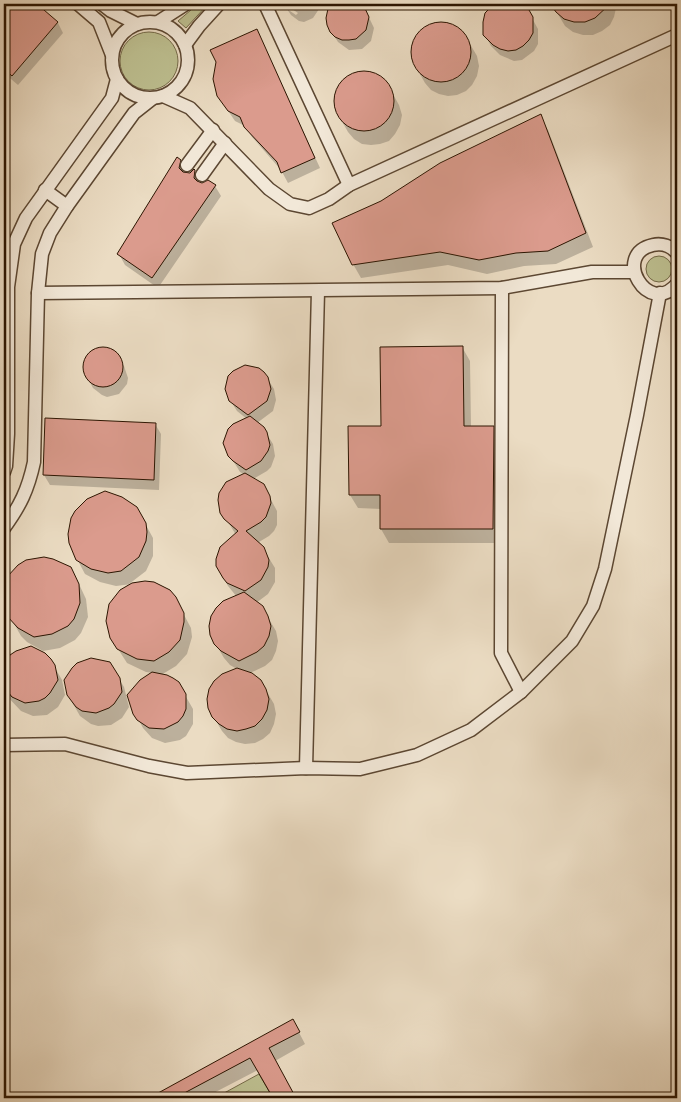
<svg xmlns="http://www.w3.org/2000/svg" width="681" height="1102" font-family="'Libre Bodoni',serif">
	<rect width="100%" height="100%" fill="#ebdcc3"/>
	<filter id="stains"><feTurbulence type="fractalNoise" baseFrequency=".004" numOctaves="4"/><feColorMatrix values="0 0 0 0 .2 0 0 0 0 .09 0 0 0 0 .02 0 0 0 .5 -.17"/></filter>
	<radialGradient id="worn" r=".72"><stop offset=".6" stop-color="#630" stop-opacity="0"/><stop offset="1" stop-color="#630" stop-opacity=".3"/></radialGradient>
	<g fill="#bdbf90" stroke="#746a48">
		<path d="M198 4H208L186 28 178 21Z"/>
		<circle cx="149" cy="61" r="29"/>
		<circle cx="659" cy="269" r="13"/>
		<path d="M259 1074 273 1098H215Z"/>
	</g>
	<g fill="#0003">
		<path d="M4 4H35L58 23 63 33 18 85 4 73Z"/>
		<path d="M132 4H140L137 8Z"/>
		<path d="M284 4H319V9L313 18 304 22 299 21 291 15 287 9 296 15 298 13 286 5V7Z"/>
		<path d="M334 4 363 5 374 28 371 41 362 49 349 50 338 42 331 31 332 5Z"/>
		<path d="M423 4H442L432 6Z"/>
		<path d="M496 4 522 5 528 11 538 29V44L534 51 522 60 514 61 500 55 491 46 485 35 491 7Z"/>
		<path d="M552 4H616V8L614 17 610 25 602 31 593 35H583L573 32 565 26Z"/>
		<path d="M435 23H445L455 26 463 32 477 56 479 66 477 76 472 85 466 91 457 95 448 96 439 94 431 90 425 83 412 60 411 51 413 42 418 34 425 27Z"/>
		<path d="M262 41 320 168 288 183 281 170 252 137 245 126 235 121 218 96Z"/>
		<path d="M358 72H368L378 76 386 82 399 105 402 115 400 125 395 134 389 141 380 144 371 145 362 144 354 139 348 132 335 109 334 100 336 91 340 83 348 76Z"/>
		<path d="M540 116 548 130 593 247 556 264 524 266 487 274 448 265 361 278 353 264Z"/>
		<path d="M180 161 186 173 190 174 194 171 200 184 215 186 221 196 158 288 125 265 119 254Z"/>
		<path d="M462 347 470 361 471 427H493L501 441 500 543H389L381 529V509L358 508 350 495 382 428Z"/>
		<path d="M96 349H108L117 355 124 366 128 378 127 384 119 394 107 397 102 395 93 388 87 377 84 367V361L91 352Z"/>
		<path d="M267 378 274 389 276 400 273 411 257 423 266 433 273 444 275 456 271 467 267 471 253 479 263 485 277 511V525L274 531 269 536 259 542 275 568V582L268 594 256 603 267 616 276 631 278 641 276 651 272 660 265 666 250 673 260 680 274 704 276 714 274 724 270 733 263 739 255 743 245 744 236 742 228 738 222 731 213 716 237 669 230 665 224 658 215 643 237 597 228 586 220 572 236 535 222 512 245 475 240 472 226 449 247 419 237 411 230 400Z"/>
		<path d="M155 424 161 434 159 490 50 485 44 475Z"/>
		<path d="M141 516 153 538V556L146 571 129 584 145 582 175 598 191 628 192 637 187 654 176 666 161 675 178 683 193 709V724L186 736 180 740 165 743 152 738 143 728 135 713 153 673 146 672 127 663 111 638 132 584 116 586 100 582 85 574 77 559Z"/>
		<path d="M9 577 78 582 86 599 88 617 81 633 75 640 60 648 43 651 27 642 21 636 5 608 4 592Z"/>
		<path d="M11 655 50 659 62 680 65 695 58 707 47 715 33 716 21 711 4 693V695V668Z"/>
		<path d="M92 659 109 663 124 687 129 707 122 718 111 725 98 726 91 724 80 716 68 695Z"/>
		<path d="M293 1021 305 1044 275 1061 295 1098H274L258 1070 204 1098H158L157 1095Z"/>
	</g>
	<g fill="#db9b8d" stroke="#2c1501">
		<path d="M4 4H37L58 22 12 76 4 69Z"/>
		<path d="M329 4H363L369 17 366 30 356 39 349 40H342L335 37 330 32 327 25 326 18Z"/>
		<path d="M494 4H523L529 10 533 17V33L529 40 523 46 516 50 508 51 500 49 493 45 483 35V22L485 13Z"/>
		<path d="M550 4H610L595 18 585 22H574L564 19 556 12Z"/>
		<circle cx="441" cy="52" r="30"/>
		<path d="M257 29 315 158 281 173 277 162 244 127 240 117 228 111 217 96 213 79 216 62 210 50Z"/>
		<circle cx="364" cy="101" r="30"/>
		<path d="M541 114 586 233 548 251 516 253 479 260 440 252 352 265 332 223 381 201 440 163Z"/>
		<path d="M177 157 181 160 179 168 183 172 190 173 194 169 195 170 194 178 197 181 202 183 208 180 216 185 152 278 117 254Z"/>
		<path d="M463 346 464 426H494L493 529H380V495H349L348 426H381L380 347Z"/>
		<circle cx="103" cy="367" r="20"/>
		<path d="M245 365 259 368 264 372 268 377 271 389 267 401 248 415 229 401 225 389 228 376 233 371Z"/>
		<path d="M250 416 264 427 267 432 270 445 268 451 261 461 246 470 233 461 228 456 223 443 228 429 233 424Z"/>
		<path d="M45 418 156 423 154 480 43 475Z"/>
		<path d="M245 473 264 484 270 496 271 503 266 517 261 522 246 531 264 547 269 560 268 567 261 580 245 591 227 583 223 578 216 566V559L220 547 238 531 224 519 220 513 218 500 219 493 226 482Z"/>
		<path d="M105 491 122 497 137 507 146 523 147 532 146 541 139 557 121 571 108 573 91 569 76 560 69 543 68 534 71 518 75 511 87 499Z"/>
		<path d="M44 557 53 559 71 567 79 584 80 603 74 619 68 626 52 634 34 637 18 628 7 616 4 607V586L7 577 18 565 26 560Z"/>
		<path d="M145 581 154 582 170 590 176 597 184 613V622L180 640 169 652 154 661 137 659 117 649 110 638 106 621 109 604 120 590 132 583Z"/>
		<path d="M244 592 263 606 268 616 271 626 269 636 264 646 257 652 239 661 221 651 214 644 210 635 209 626 211 616 216 608 223 601Z"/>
		<path d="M31 646 45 653 51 659 55 665 58 680 50 693 45 698 39 701 25 703 12 697 4 687V664L10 655 16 651Z"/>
		<path d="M91 658 110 662 120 678 122 692 114 704 109 708 96 713 82 711 76 707 67 695 64 680 72 668 77 663Z"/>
		<path d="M237 668 252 673 261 680 266 689 269 699 267 710 262 719 255 726 246 729 237 731 227 729 219 724 212 717 208 708 207 699 209 689 214 681 222 674Z"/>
		<path d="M152 672 167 675 173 678 179 682 186 694V709L183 716 178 722 164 729 149 728 137 720 133 714 127 695 140 680Z"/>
		<path d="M293 1019 300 1032 269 1048 296 1098H273L250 1058 175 1098H149Z"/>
	</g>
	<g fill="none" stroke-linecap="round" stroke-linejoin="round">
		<defs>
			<g id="minor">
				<path d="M78 4 99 22 112 55"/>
				<path d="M102 4 111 11 137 24"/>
				<path d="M265 4 349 185"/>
				<circle cx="150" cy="60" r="38"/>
				<path d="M158 22 186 4"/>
				<path d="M185 45 199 26 219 4"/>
				<path d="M163 96 190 108 269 189 290 204 309 208 329 199 349 185 677 35"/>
				<path d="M187 165 213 130"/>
				<path d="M202 175 225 143"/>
				<path d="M45 190 67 206"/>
				<path d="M677 253C671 246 662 243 653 245 611 254 648 318 677 284"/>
				<path d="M502 288 501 653 521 692"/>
				<path d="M38 293 502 288 592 272H634"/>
				<path d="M4 472 6 466 8 434V287L14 244 26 218 112 98 117 79"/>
				<path d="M4 528C20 506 28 490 34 462L38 293 42 254 50 233 67 206 134 113 153 98"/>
				<path d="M4 745 65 744 149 766 187 773 306 768 360 769 417 755 471 730 521 692 572 641 593 606 605 569 637 415 660 293"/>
				<path d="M306 768 318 291"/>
			</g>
		</defs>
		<use href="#minor" stroke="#5c4732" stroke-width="15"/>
		<use href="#minor" stroke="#f2e8d8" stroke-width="12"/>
	</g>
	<rect width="681" height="1102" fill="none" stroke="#ebdcc3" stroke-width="20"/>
	<rect x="5" y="5" width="671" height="1092" fill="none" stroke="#2c1501" stroke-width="2.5"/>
	<rect x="10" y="10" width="661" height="1082" fill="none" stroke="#2c1501"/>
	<rect width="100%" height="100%" filter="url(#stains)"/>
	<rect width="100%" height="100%" fill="url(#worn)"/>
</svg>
